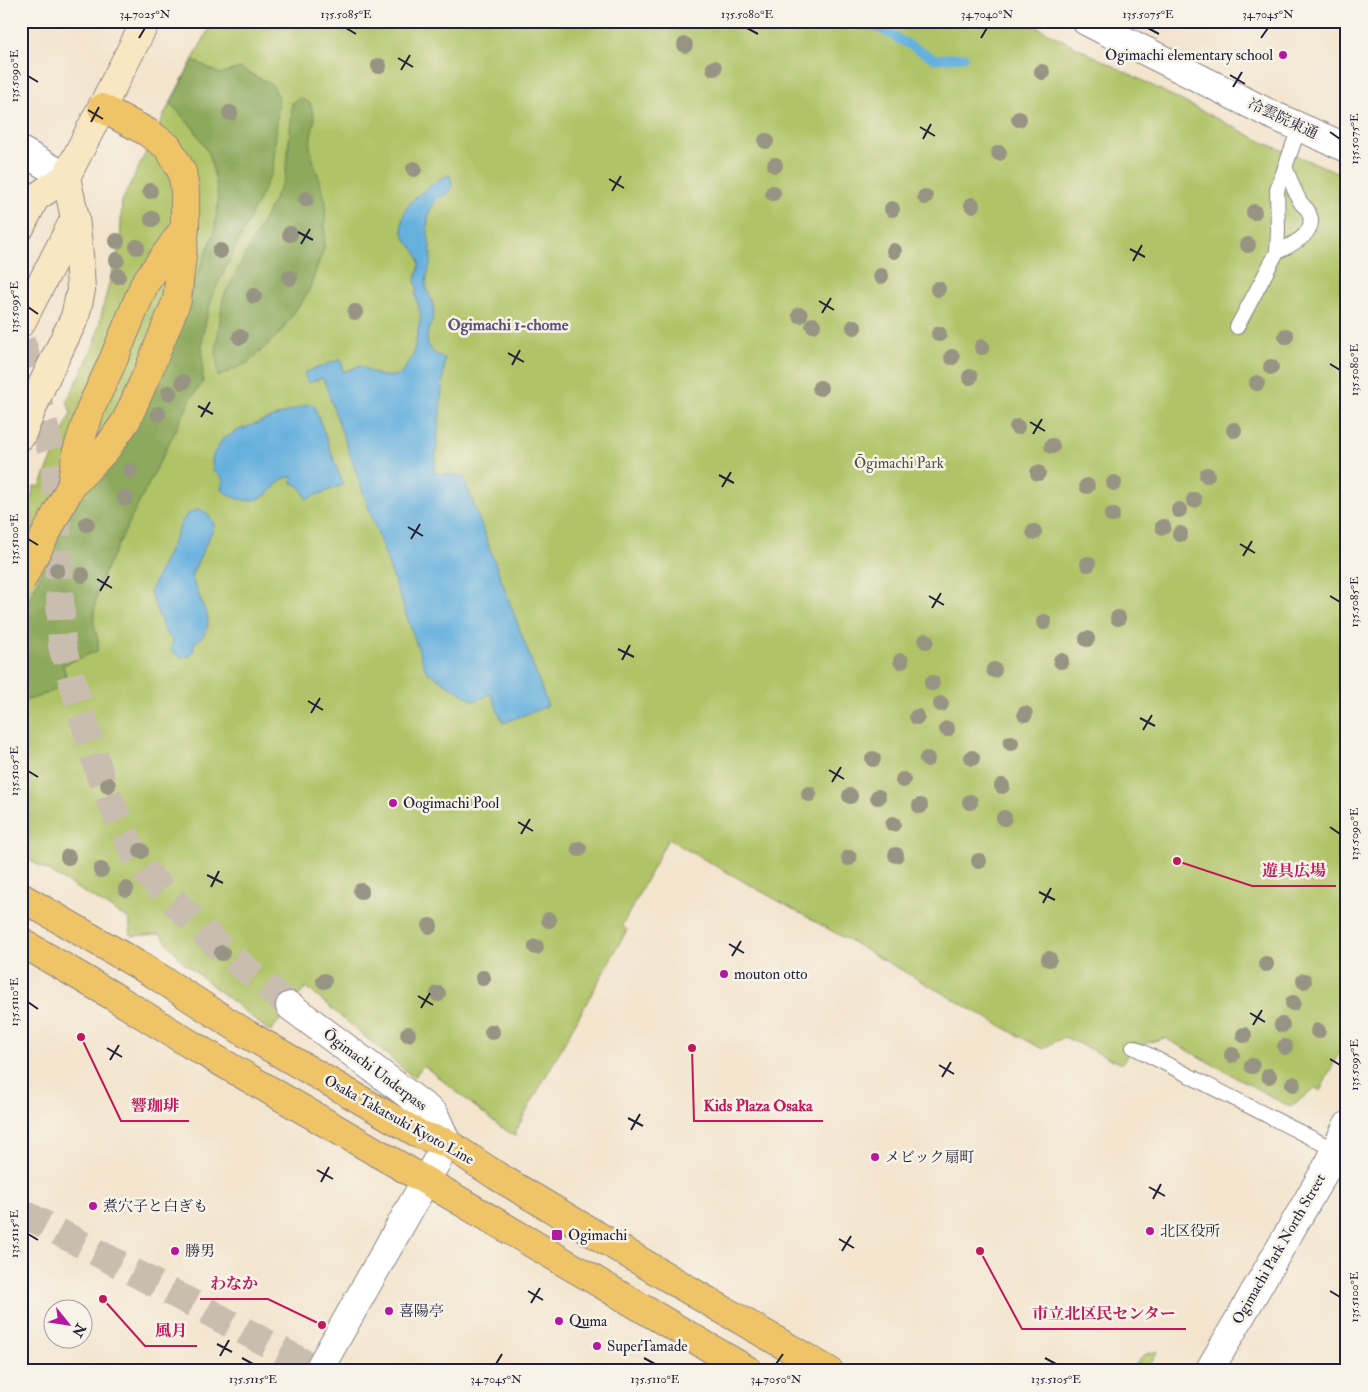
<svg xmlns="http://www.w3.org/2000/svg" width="1368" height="1392" font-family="'IM FELL Double Pica','Noto Serif JP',serif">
	<rect width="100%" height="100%" fill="#f7f3e8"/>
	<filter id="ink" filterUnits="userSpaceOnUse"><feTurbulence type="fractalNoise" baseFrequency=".02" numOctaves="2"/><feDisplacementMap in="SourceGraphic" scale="10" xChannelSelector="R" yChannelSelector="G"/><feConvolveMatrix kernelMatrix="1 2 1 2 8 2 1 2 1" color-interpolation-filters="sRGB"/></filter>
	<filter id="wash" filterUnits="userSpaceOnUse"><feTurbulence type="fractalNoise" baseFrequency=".0096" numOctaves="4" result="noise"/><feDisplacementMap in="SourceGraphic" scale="20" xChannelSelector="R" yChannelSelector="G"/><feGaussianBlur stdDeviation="1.12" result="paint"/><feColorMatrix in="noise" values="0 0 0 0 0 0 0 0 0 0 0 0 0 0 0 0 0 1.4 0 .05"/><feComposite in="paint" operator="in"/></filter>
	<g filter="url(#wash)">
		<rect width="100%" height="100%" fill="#f3e4cd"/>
		<g fill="#b0c366" stroke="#697250">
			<path d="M213 21H1025L1267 144 1347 176V456L1341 468 1347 472V1037L1320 1091 1316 1088 1290 1107 1165 1038 1132 1047 1122 1064 1064 1037 1042 1049 668 839 622 926 627 930 515 1132 516 1137 498 1125 423 1065 414 1078 306 987 270 1032 183 962 160 934 131 936 129 919 21 855V537L34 486 40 487 71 413 67 401 86 363 96 339 105 299 120 244 122 201 170 103Z"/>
			<path d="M1158 1351 1147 1371H1134C1137 1357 1145 1353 1158 1351Z"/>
		</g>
		<g fill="#8ca95b" stroke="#57664b">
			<path d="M193 60 220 74 240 68 272 85 279 97 273 170 212 296 202 338 203 383 192 397 100 581C97 594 93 610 94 624 95 634 101 641 97 651L63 665 67 680C56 693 37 697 21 702V617L65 521 78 501 130 432 165 356 214 233 218 204 217 190 215 178 209 154 194 129 170 103Z"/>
			<path d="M300 98 310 103 315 119 311 136 310 149 326 202 324 248 308 293 279 334 249 362 218 377 216 350 223 298 285 178 291 122 292 103 295 102Z"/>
		</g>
		<g fill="#66b0de" stroke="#44698c">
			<path d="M450 175 452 184 450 192C446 194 440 196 437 200 420 217 431 239 431 259 430 269 424 280 427 289 429 297 434 302 434 311 434 323 424 332 428 344 431 352 437 356 445 358L434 473 463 476 548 706 503 723 491 694 474 701 426 671 323 378 308 383 304 373 341 359 343 372 360 366C377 375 382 379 401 374L413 356 421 315 415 293 418 289 415 282C416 274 421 268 419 260 417 251 411 247 406 240 399 228 402 211 412 201 415 197 420 194 424 191 434 184 438 178 450 175Z"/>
			<path d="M309 404 314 405 343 485 306 499C303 491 301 485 292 483L293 477C280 477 279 483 271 491 257 505 235 502 221 489L223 480 219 474 213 471 212 459 214 453 223 439 239 430Z"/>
			<path d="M199 509C208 513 213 518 214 527L191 576 208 618C209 630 203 638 194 643V650L190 656 181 657 172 652 171 648 173 640 168 636 165 632 150 592 183 520 187 514Z"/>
		</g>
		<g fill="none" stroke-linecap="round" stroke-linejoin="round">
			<path stroke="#66b0de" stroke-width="9" d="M866 21 935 59 964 57"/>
		</g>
	</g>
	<g filter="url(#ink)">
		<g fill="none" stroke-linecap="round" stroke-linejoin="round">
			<g stroke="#c9bdb0" stroke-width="28" stroke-dasharray="28 14" stroke-linecap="butt">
				<path d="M55 466 62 646 102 782 140 867 216 944 290 1006"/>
				<path d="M21 1212 319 1371"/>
			</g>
			<path stroke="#c9bdb0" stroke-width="28" stroke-dasharray="28 14" stroke-linecap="butt" d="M21 342 24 349 55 466"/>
			<defs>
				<g id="lane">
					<path d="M1277 252C1291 245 1320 233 1308 211 1307 208 1303 206 1301 203 1294 192 1290 178 1285 167"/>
					<path d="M1237 327 1277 252 1278 229 1277 190 1299 128"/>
					<path d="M1133 1047 1335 1150"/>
				</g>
				<g id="street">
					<path d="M1086 21 1270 114 1347 148"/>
					<path d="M21 151 66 177"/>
					<path d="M290 1006 434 1114 447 1143 318 1371"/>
					<path d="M1209 1371 1330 1162 1347 1126"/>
				</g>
				<g id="secondary">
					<path d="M21 226 35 198 66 177"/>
					<path d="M21 323 75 218"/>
					<path d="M21 436 42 385 75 317 81 290 79 255 75 218 66 177 146 21"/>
				</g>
				<g id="primary">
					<path d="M21 897 152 973 247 1034 421 1135 447 1143 497 1176 699 1296 829 1371"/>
					<path d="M21 942 113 996 190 1044 426 1181 749 1371"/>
				</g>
				<g id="highway">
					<path d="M71 486 107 448 126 421 148 372 177 300 185 228V190L182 172 168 147 147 132 102 108"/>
					<path d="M71 486 77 451 91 408 114 358 145 283 184 229"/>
				</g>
			</defs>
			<use href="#lane" stroke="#8a8384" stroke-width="16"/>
			<use href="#street" stroke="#8a8384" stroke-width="30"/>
			<use href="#secondary" stroke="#8a8384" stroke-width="30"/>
			<use href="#primary" stroke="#8a8384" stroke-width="30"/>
			<use href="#highway" stroke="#8a8384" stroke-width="30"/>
			<use href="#lane" stroke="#fff" stroke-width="14"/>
			<use href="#street" stroke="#fff" stroke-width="28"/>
			<use href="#secondary" stroke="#f9e7c3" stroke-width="28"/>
			<use href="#primary" stroke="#efc469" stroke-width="28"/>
			<use href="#highway" stroke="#efc469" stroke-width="28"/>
			<defs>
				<path id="highway-bridge" d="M21 581 71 486"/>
			</defs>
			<use href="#highway-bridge" stroke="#8a8384" stroke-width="30" stroke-linecap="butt"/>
			<use href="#highway-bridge" stroke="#efc469" stroke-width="28"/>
		</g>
		<g fill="#989484">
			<circle cx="685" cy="45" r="8"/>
			<circle cx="379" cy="66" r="8"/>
			<circle cx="714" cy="68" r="8"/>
			<circle cx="1042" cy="72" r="8"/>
			<circle cx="230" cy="113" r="8"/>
			<circle cx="1019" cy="119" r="8"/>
			<circle cx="766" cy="141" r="8"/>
			<circle cx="999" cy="153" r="8"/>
			<circle cx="775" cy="165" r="8"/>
			<circle cx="414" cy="169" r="8"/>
			<circle cx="150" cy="191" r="8"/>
			<circle cx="773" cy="193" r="8"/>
			<circle cx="925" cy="197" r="8"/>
			<circle cx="306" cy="199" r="8"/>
			<circle cx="972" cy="205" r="8"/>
			<circle cx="892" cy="209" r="8"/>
			<circle cx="1254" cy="212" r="8"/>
			<circle cx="152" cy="219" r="8"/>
			<circle cx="290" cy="234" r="8"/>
			<circle cx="117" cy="241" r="8"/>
			<circle cx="1248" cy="245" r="8"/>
			<circle cx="137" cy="247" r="8"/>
			<circle cx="220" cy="251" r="8"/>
			<circle cx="894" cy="251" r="8"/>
			<circle cx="117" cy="260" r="8"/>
			<circle cx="118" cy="276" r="8"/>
			<circle cx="881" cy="276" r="8"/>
			<circle cx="290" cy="278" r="8"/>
			<circle cx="938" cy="289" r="8"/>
			<circle cx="254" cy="296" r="8"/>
			<circle cx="355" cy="312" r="8"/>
			<circle cx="800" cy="315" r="8"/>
			<circle cx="813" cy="325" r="8"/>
			<circle cx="854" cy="327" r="8"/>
			<circle cx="939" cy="334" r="8"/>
			<circle cx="1286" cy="336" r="8"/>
			<circle cx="240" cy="337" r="8"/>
			<circle cx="982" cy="347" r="8"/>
			<circle cx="952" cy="357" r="8"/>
			<circle cx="1271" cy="367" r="8"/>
			<circle cx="970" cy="377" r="8"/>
			<circle cx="183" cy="382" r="8"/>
			<circle cx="1257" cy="383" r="8"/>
			<circle cx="820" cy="388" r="8"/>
			<circle cx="169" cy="393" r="8"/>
			<circle cx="158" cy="414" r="8"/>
			<circle cx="1017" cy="427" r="8"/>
			<circle cx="1234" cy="430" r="8"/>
			<circle cx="1052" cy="446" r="8"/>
			<circle cx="130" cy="471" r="8"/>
			<circle cx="1038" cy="473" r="8"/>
			<circle cx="1207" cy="475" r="8"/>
			<circle cx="1114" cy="483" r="8"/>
			<circle cx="1087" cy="486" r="8"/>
			<circle cx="125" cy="498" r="8"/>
			<circle cx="1194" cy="500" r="8"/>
			<circle cx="1179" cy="510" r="8"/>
			<circle cx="1112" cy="515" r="8"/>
			<circle cx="87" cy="524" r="8"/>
			<circle cx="1163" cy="527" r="8"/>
			<circle cx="1034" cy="532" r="8"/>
			<circle cx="1180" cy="534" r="8"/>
			<circle cx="1088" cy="564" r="8"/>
			<circle cx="57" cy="570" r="8"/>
			<circle cx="82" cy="575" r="8"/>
			<circle cx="1118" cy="618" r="8"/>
			<circle cx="1044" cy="622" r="8"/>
			<circle cx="1087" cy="639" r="8"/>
			<circle cx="926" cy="641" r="8"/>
			<circle cx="901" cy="661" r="8"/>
			<circle cx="1061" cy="661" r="8"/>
			<circle cx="994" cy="670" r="8"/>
			<circle cx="932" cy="683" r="8"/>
			<circle cx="941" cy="704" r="8"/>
			<circle cx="1025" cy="714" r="8"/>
			<circle cx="917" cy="717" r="8"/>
			<circle cx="947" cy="729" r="8"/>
			<circle cx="1011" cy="743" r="8"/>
			<circle cx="972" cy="758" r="8"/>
			<circle cx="873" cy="759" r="8"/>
			<circle cx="927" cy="759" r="8"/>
			<circle cx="903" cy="780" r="8"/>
			<circle cx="108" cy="785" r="8"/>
			<circle cx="1002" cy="786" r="8"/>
			<circle cx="809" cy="794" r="8"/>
			<circle cx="850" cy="796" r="8"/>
			<circle cx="878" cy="797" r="8"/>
			<circle cx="970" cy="802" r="8"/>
			<circle cx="920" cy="806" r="8"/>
			<circle cx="1004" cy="818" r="8"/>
			<circle cx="893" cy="824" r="8"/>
			<circle cx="579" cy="849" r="8"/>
			<circle cx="141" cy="851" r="8"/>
			<circle cx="896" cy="855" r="8"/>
			<circle cx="68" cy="857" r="8"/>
			<circle cx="849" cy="858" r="8"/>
			<circle cx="979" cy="861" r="8"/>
			<circle cx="101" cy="870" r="8"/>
			<circle cx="126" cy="889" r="8"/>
			<circle cx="361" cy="891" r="8"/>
			<circle cx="549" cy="920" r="8"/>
			<circle cx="430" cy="926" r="8"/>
			<circle cx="536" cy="947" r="8"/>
			<circle cx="222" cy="953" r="8"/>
			<circle cx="1049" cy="959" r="8"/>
			<circle cx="1266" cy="964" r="8"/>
			<circle cx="483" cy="978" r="8"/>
			<circle cx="324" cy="981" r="8"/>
			<circle cx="1304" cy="981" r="8"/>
			<circle cx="438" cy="994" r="8"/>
			<circle cx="1293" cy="1003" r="8"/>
			<circle cx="1282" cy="1025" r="8"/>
			<circle cx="1318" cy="1031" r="8"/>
			<circle cx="492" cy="1032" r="8"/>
			<circle cx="408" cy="1034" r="8"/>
			<circle cx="1244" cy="1035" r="8"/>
			<circle cx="1285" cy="1047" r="8"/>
			<circle cx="1232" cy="1055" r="8"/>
			<circle cx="1252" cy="1066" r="8"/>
			<circle cx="1269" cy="1076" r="8"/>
			<circle cx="1293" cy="1084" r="8"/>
		</g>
	</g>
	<path fill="none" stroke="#22223b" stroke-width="2" d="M346 28 356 34M747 28 758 34M1148 28 1159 34M139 38 145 28M981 38 987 28M1261 38 1268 28M398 58 413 67M401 70 410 55M1230 75 1245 84M28 76 38 82M1233 87 1242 72M88 110 103 119M91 122 99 107M920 127 935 136M1330 132 1340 139M923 139 931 124M609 179 624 188M612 191 621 176M298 232 313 240M301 244 310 229M1130 249 1145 257M1133 261 1142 245M819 301 834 310M28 307 38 314M822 313 831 298M508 353 524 362M1330 364 1340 370M512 365 520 350M198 406 213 414M201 417 210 402M1030 422 1045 431M1033 434 1042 419M719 475 734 483M722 487 731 472M408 527 423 536M28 539 38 545M411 539 420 524M1240 544 1255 553M1243 556 1252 541M97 579 112 588M100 591 109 576M929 596 944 605M1330 596 1340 602M932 608 941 593M618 649 634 657M622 660 630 645M308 701 323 710M311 713 320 698M1140 718 1155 726M1143 730 1152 715M829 770 844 779M28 771 38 777M832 782 841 767M518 822 533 831M1330 827 1340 834M521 834 530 819M207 875 223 883M211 887 219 871M1039 892 1055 900M1043 903 1051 888M729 944 744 953M732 956 741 941M418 996 433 1005M28 1002 38 1009M421 1008 430 993M1250 1013 1265 1022M1253 1025 1262 1010M107 1048 122 1057M1330 1059 1340 1065M110 1060 119 1045M939 1065 954 1074M942 1077 951 1062M628 1118 643 1126M631 1130 640 1114M317 1170 333 1179M321 1182 329 1167M1149 1187 1165 1196M1153 1199 1161 1184M28 1234 38 1240M839 1239 854 1248M842 1251 851 1236M528 1291 543 1300M1330 1291 1340 1297M531 1303 540 1288M217 1344 232 1352M220 1356 229 1340M242 1358 253 1364M644 1358 655 1364M1045 1358 1056 1364M496 1364 502 1354M776 1364 783 1354"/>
	<g fill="#b5179e" stroke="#f7f3e8" stroke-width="2">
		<circle cx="1283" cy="55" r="5"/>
		<circle cx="393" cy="803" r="5"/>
		<circle cx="724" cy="974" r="5"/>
		<circle cx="875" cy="1157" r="5"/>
		<circle cx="93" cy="1206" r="5"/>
		<circle cx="1150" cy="1231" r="5"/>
		<rect x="551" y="1229" width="12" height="12" rx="2.5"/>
		<circle cx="175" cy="1251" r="5"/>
		<circle cx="389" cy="1311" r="5"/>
		<circle cx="559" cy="1321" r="5"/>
		<circle cx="597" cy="1346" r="5"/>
	</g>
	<g text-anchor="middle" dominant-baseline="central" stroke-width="5" stroke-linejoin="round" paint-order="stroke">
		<g font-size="15" fill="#22223b" stroke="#f7f3e8" text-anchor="start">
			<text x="1273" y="55" text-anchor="end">Ogimachi elementary school</text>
			<text x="403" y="803">Oogimachi Pool</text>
			<text x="734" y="974">mouton otto</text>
			<text x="885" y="1157">メビック扇町</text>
			<text x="103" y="1206">煮穴子と白ぎも</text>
			<text x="1160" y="1231">北区役所</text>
			<text x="568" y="1235">Ogimachi</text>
			<text x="185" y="1251">勝男</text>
			<text x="399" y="1311">喜陽亭</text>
			<text x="569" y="1321">Quma</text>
			<text x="607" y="1346">SuperTamade</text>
		</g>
		<g font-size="15" fill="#22223b" stroke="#f7f3e8">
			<text transform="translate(1283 119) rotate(25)">冷雲院東通</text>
			<text transform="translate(375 1070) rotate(37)">Ōgimachi Underpass</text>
			<text transform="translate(399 1120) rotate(29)">Osaka Takatsuki Kyoto Line</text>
			<text transform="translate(1279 1249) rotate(-60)">Ogimachi Park North Street</text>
		</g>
		<g font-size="15" fill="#4d5248" stroke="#f7f3e8">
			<text x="899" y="463">Ōgimachi Park</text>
		</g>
		<g font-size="16" font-weight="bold" fill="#5f5379" stroke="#f7f3e8">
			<text x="508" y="325">Ogimachi 1-chome</text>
		</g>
	</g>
	<path fill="none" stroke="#c2185b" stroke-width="2" d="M1177 861L1252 886H1336M81 1037L121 1121H189M692 1048L694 1121H823M322 1325L268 1299H200M980 1251L1022 1329H1186M103 1299L145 1346H197"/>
	<g fill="#c2185b" stroke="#f7f3e8" stroke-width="2">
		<circle cx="1177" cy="861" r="5"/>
		<circle cx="81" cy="1037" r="5"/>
		<circle cx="692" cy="1048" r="5"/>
		<circle cx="322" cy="1325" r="5"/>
		<circle cx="980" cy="1251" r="5"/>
		<circle cx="103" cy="1299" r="5"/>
	</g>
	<g font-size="16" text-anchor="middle" font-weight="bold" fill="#c2185b" stroke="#f7f3e8" stroke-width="5" stroke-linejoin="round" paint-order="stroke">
		<text x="1294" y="876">遊具広場</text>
		<text x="155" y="1111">響珈琲</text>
		<text x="758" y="1111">Kids Plaza Osaka</text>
		<text x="234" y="1289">わなか</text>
		<text x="1104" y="1319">市立北区民センター</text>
		<text x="171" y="1336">風月</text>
	</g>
	<rect width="1368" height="1392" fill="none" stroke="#f7f3e8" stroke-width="55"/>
	<g transform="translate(68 1324) rotate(120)"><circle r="24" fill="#f7f3e8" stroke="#a29fa3"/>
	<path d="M0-4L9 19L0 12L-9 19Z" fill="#b5179e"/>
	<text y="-8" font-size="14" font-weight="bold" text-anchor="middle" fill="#22223b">N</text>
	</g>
	<rect x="28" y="28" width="1312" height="1336" fill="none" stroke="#22223b" stroke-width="2"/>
	<g font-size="12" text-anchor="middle" fill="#22223b">
		<text x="145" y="18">34.7025°N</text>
		<text x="346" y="18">135.5085°E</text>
		<text x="747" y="18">135.5080°E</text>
		<text x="987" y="18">34.7040°N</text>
		<text x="1148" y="18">135.5075°E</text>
		<text x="1268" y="18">34.7045°N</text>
		<text transform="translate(14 76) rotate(-90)" y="4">135.5090°E</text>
		<text transform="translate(1354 139) rotate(-90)" y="4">135.5075°E</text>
		<text transform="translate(14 307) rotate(-90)" y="4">135.5095°E</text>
		<text transform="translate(1354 370) rotate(-90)" y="4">135.5080°E</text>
		<text transform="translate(14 539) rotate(-90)" y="4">135.5100°E</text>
		<text transform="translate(1354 602) rotate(-90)" y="4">135.5085°E</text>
		<text transform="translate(14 771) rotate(-90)" y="4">135.5105°E</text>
		<text transform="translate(1354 834) rotate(-90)" y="4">135.5090°E</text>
		<text transform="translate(14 1002) rotate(-90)" y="4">135.5110°E</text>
		<text transform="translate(1354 1065) rotate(-90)" y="4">135.5095°E</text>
		<text transform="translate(14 1234) rotate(-90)" y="4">135.5115°E</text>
		<text transform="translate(1354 1297) rotate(-90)" y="4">135.5100°E</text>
		<text x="253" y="1383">135.5115°E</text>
		<text x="496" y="1383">34.7045°N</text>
		<text x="655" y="1383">135.5110°E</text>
		<text x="776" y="1383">34.7050°N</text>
		<text x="1056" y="1383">135.5105°E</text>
	</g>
</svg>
